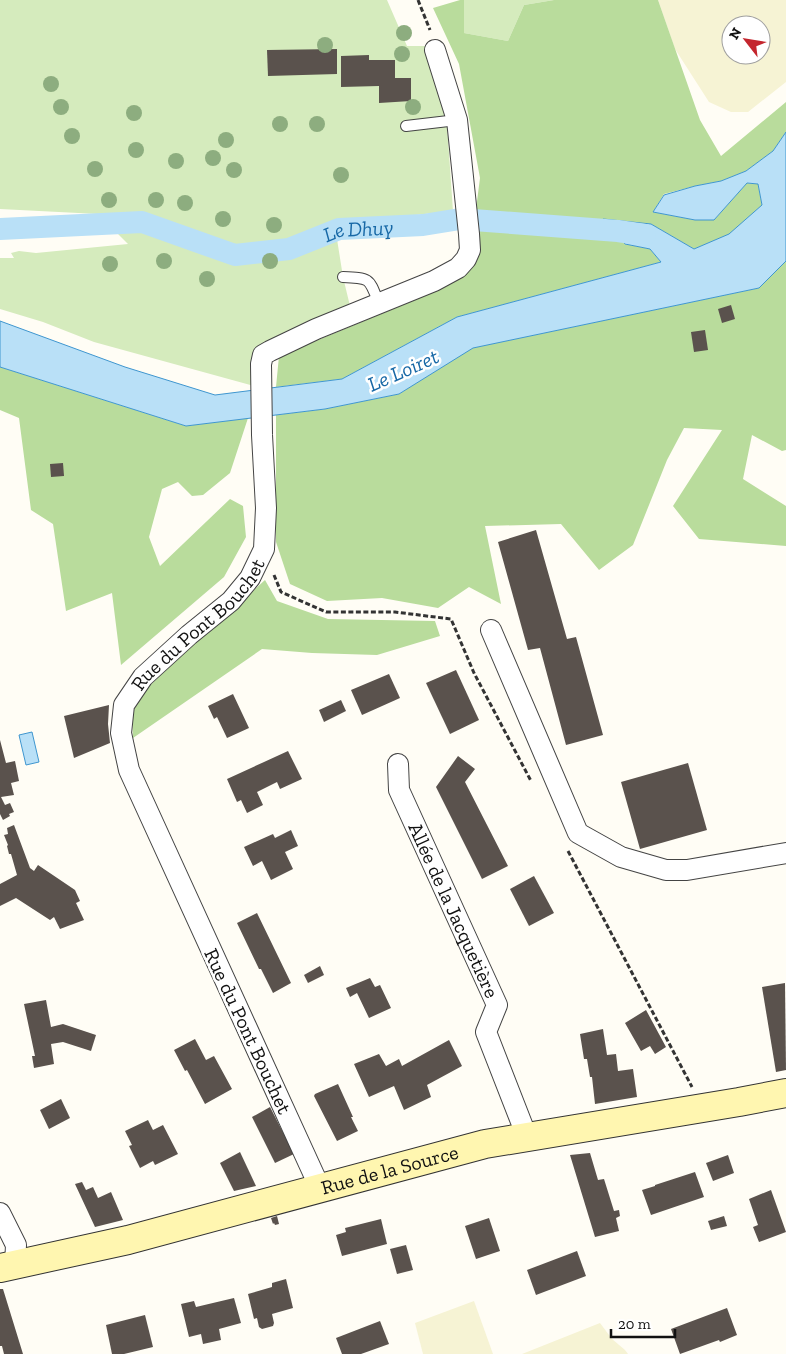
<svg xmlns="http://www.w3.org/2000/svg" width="786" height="1354" font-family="'Zilla Slab',serif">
	<rect width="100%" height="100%" fill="#fffdf5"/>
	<g fill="#f6f3d4" fill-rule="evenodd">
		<path d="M658 0H786V82L748 112H731L709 102 675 49ZM731 25H761V55H731Z"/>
		<path d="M474 1301 493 1354H423L415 1323Z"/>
		<path d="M600 1323 612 1339 625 1350 628 1354H522Z"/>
	</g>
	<g fill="#d5ebbd">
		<path d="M0 0H387L407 46H428L445 96 453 211 406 216 334 220 343 277 350 306 254 348V386L94 342 43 322 0 309V258H14L11 253 19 251 36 253 128 244 98 214 0 209Z"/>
		<path d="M464 0H554L524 5 508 41 464 33Z"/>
	</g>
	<g fill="#b9dc9c">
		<path d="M460 0H464V33L508 41 524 5 554 0H658L700 120 721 156 786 102V132L773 151 746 171 721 181 695 186 664 194 653 212 695 220H714L747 183 758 184 762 205 730 234 694 249 651 224 625 244 650 249 661 262 457 317 342 379 276 387 279 356 432 293 467 271 477 238 476 209 480 178 459 64 433 8Z"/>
		<path d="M786 261V450L782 451 752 435 743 479 786 506V546L699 539 673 506 722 430 684 428 667 460 633 545 599 570 561 524 485 526 501 604 469 587 438 608 382 598 327 601 290 584 276 542V415L325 409 399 394 472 348 759 288Z"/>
		<path d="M0 367 186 426 248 418 230 473 203 495 192 496 178 482 162 489 149 537 160 566 230 499 243 506 246 537 224 577 121 665 112 593 66 611 53 524 31 510 19 418 0 410Z"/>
		<path d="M265 580 277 601 328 619 435 621 440 636 377 655 312 653 262 649 133 738 132 713 137 698 166 670Z"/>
	</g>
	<g fill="#b9e0f7" stroke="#3f96cf">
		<path d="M786 132V261L759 288 473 348 399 394 325 409 186 426 0 367V321L125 367 215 395 342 379 457 317 661 262 650 249 625 244 603 219 651 224 694 249 729 234 762 205 758 184 747 183 714 220H695L653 212 664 195 695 186 721 181 746 171 773 151Z"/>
		<path d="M32 732 39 762 26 765 19 735Z"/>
	</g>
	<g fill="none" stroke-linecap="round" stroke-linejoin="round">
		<path stroke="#b9e0f7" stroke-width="22" id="s1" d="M0 229 142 222 235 255 289 249 339 229 423 225 460 219 618 231 645 235"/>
	</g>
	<g fill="#5a524d">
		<path d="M337 49V74L268 76 267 50Z"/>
		<path d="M369 55V60H395V78H411V101L379 103V86L341 87V56Z"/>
		<path d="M731 305 735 319 722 323 718 309Z"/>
		<path d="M705 330 708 350 694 352 691 332Z"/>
		<path d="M63 463 64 476 51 477 50 464Z"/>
		<path d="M536 530 567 639 576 637 603 735 566 745 540 648 528 650 498 542Z"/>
		<path d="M456 670 479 720 450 734 426 683Z"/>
		<path d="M389 674 400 698 362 715 351 690Z"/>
		<path d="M233 694 249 728 227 738 217 717 214 719 208 706Z"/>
		<path d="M341 700 346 711 324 722 319 710Z"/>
		<path d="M109 705 108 724 110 743 74 758 64 716Z"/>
		<path d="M0 740 6 763 15 761 19 781 11 783 14 795 1 797 5 805 10 803 14 812 9 814 10 816 3 820 0 814Z"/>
		<path d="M288 751 302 779 280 789 277 782 257 792 263 805 247 813 241 800 237 802 227 779Z"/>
		<path d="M458 756 475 769 465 782 508 866 482 879 436 787Z"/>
		<path d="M688 763 707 830 640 849 621 782Z"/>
		<path d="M14 825 30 868 34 871 38 865 75 890 80 901 76 903 84 920 60 929 54 917 50 920 16 898 0 906V884L17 875 11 854H9L7 846 8 845 4 835 8 834 7 828Z"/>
		<path d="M291 830 298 846 285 852 293 869 271 880 262 861 253 866 244 847 273 834 275 838Z"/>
		<path d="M534 876 554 913 529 926 510 889Z"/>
		<path d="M257 913 291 983 273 993 261 969H259L237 923Z"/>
		<path d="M320 966 324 975 308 983 304 975Z"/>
		<path d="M370 978 375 987 380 985 391 1008 369 1018 357 993 350 997 346 988Z"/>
		<path d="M785 983 786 1070 776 1072 762 987Z"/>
		<path d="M46 1000 51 1027 63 1024 96 1035 91 1051 63 1042 51 1044 54 1064 34 1068 32 1056H35L24 1004Z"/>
		<path d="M646 1010 666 1047 655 1054 650 1046 641 1051 625 1023Z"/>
		<path d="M603 1029 607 1055 616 1054 618 1071 633 1069 637 1097 595 1104 592 1077H590L587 1059H584L580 1034Z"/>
		<path d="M195 1039 206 1060 214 1056 232 1089 205 1104 187 1070 185 1071 174 1050Z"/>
		<path d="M449 1040 462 1066 427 1085 431 1097 404 1110 394 1086 369 1097 354 1064 379 1054 386 1066 399 1059 402 1066Z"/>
		<path d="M338 1084 353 1117H351L358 1131 337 1141 314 1096 315 1094Z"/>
		<path d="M61 1099 70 1118 49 1129 40 1110Z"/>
		<path d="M270 1107 294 1154 275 1163 252 1117Z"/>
		<path d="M148 1120 153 1130 163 1125 178 1154 155 1165 153 1161 140 1168 129 1146 132 1145 125 1131Z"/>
		<path d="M240 1152 256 1186 234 1191 220 1163Z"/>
		<path d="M590 1153 598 1180 604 1179 614 1211 619 1210 620 1216 616 1218 619 1231 595 1237 570 1155Z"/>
		<path d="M728 1155 734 1173 713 1181 706 1163Z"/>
		<path d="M695 1172 704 1197 651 1215 642 1190 655 1186V1185Z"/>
		<path d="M82 1182 86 1190 93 1187 98 1198 111 1192 123 1220 95 1227 75 1184Z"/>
		<path d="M771 1190 786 1232 759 1242 753 1227 758 1225 749 1199Z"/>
		<path d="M277 1216 279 1224 275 1225 274 1223 273 1224 271 1218Z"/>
		<path d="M724 1216 727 1226 711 1230 708 1221Z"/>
		<path d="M489 1218 500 1251 476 1259 465 1226Z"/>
		<path d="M381 1219 387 1244 342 1256 336 1235 346 1232 345 1228Z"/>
		<path d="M406 1245 413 1270 397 1274 390 1249Z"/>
		<path d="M577 1251 586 1276 536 1295 527 1270Z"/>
		<path d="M286 1279 293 1308 272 1314 274 1323 273 1326 262 1329 259 1327 257 1318 254 1319 248 1294 272 1287V1283Z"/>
		<path d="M0 1289H3L23 1354H4L2 1346H0Z"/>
		<path d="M234 1298 241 1323 219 1329 221 1340 203 1344 201 1334 189 1337 181 1304 194 1301 196 1307Z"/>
		<path d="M727 1308 737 1335 720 1342 719 1340 680 1354 671 1329Z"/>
		<path d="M145 1315 153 1347 124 1354H112L106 1325Z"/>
		<path d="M380 1321 389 1344 361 1354H342L336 1338Z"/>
	</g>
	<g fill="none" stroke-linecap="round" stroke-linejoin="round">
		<defs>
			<g id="lane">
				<path d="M406 126 457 120"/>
				<path d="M343 277C371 278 369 278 379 304"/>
			</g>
			<g id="street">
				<path d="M491 630 578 833 621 857 666 870H687L786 853"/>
				<path id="s2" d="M398 764 399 790 497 1005 486 1032 527 1137"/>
				<path id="s3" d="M320 1188 129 770 121 733 124 705 143 677 189 635 231 601 250 578 264 549 266 508 262 435 261 364 263 355 270 351 316 329 434 281 458 268 466 259 470 250 469 234 457 120 435 50"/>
				<path d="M0 1213 16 1245 15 1265"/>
			</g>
			<g id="secondary">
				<path id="s4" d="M0 1268 128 1240 485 1144 739 1102 786 1093"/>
			</g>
		</defs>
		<use href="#lane" stroke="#444" stroke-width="12"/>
		<use href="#street" stroke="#444" stroke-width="22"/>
		<use href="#secondary" stroke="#333" stroke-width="30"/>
		<g stroke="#333" stroke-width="3" stroke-dasharray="5 2.5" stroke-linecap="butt">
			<path d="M418 0 430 30"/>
			<path d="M274 575 281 592 326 612H395L451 619 474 673 531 781"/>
			<path d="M568 851 692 1087"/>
		</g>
		<use href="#lane" stroke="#fff" stroke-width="10"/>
		<use href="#street" stroke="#fff" stroke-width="20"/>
		<use href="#secondary" stroke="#fff6b0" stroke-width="28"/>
	</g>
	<g fill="#8dad7f">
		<circle cx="404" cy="33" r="8"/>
		<circle cx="325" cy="45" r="8"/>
		<circle cx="402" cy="54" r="8"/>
		<circle cx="51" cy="84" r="8"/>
		<circle cx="61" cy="107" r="8"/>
		<circle cx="413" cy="107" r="8"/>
		<circle cx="134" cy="113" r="8"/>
		<circle cx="280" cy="124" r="8"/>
		<circle cx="317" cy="124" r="8"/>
		<circle cx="72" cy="136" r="8"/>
		<circle cx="226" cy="140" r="8"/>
		<circle cx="136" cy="150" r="8"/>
		<circle cx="213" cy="158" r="8"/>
		<circle cx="176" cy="161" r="8"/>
		<circle cx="95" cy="169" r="8"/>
		<circle cx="234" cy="170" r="8"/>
		<circle cx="341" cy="175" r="8"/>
		<circle cx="109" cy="200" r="8"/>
		<circle cx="156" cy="200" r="8"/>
		<circle cx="185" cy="203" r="8"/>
		<circle cx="223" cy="219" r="8"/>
		<circle cx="274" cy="225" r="8"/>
		<circle cx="164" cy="261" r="8"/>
		<circle cx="270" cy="261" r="8"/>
		<circle cx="110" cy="264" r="8"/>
		<circle cx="207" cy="279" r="8"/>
	</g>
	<g text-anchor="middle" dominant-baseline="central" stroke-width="5" stroke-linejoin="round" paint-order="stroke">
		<g font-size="20" fill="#111" stroke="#fff">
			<text stroke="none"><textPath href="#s3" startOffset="636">Rue du Pont Bouchet</textPath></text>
			<text stroke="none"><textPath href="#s2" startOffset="158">Allée de la Jacquetière</textPath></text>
			<text transform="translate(248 1031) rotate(65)">Rue du Pont Bouchet</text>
			<text stroke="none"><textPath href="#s4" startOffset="402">Rue de la Source</textPath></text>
		</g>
		<g font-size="21" font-style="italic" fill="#1768a6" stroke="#fff">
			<text stroke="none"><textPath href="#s1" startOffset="368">Le Dhuy</textPath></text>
			<text transform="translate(403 370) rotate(-24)">Le Loiret</text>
		</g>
	</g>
	<g transform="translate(746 40) rotate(301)"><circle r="24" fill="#ffffff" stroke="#a0a0a0"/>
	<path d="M0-4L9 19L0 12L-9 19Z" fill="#c4262e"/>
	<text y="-8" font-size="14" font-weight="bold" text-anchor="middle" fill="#111111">N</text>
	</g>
	<path d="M611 1329v8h64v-8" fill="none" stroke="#111111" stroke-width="2.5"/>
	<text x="618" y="1329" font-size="15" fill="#111111" stroke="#ffffff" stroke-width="4" paint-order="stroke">20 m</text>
</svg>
